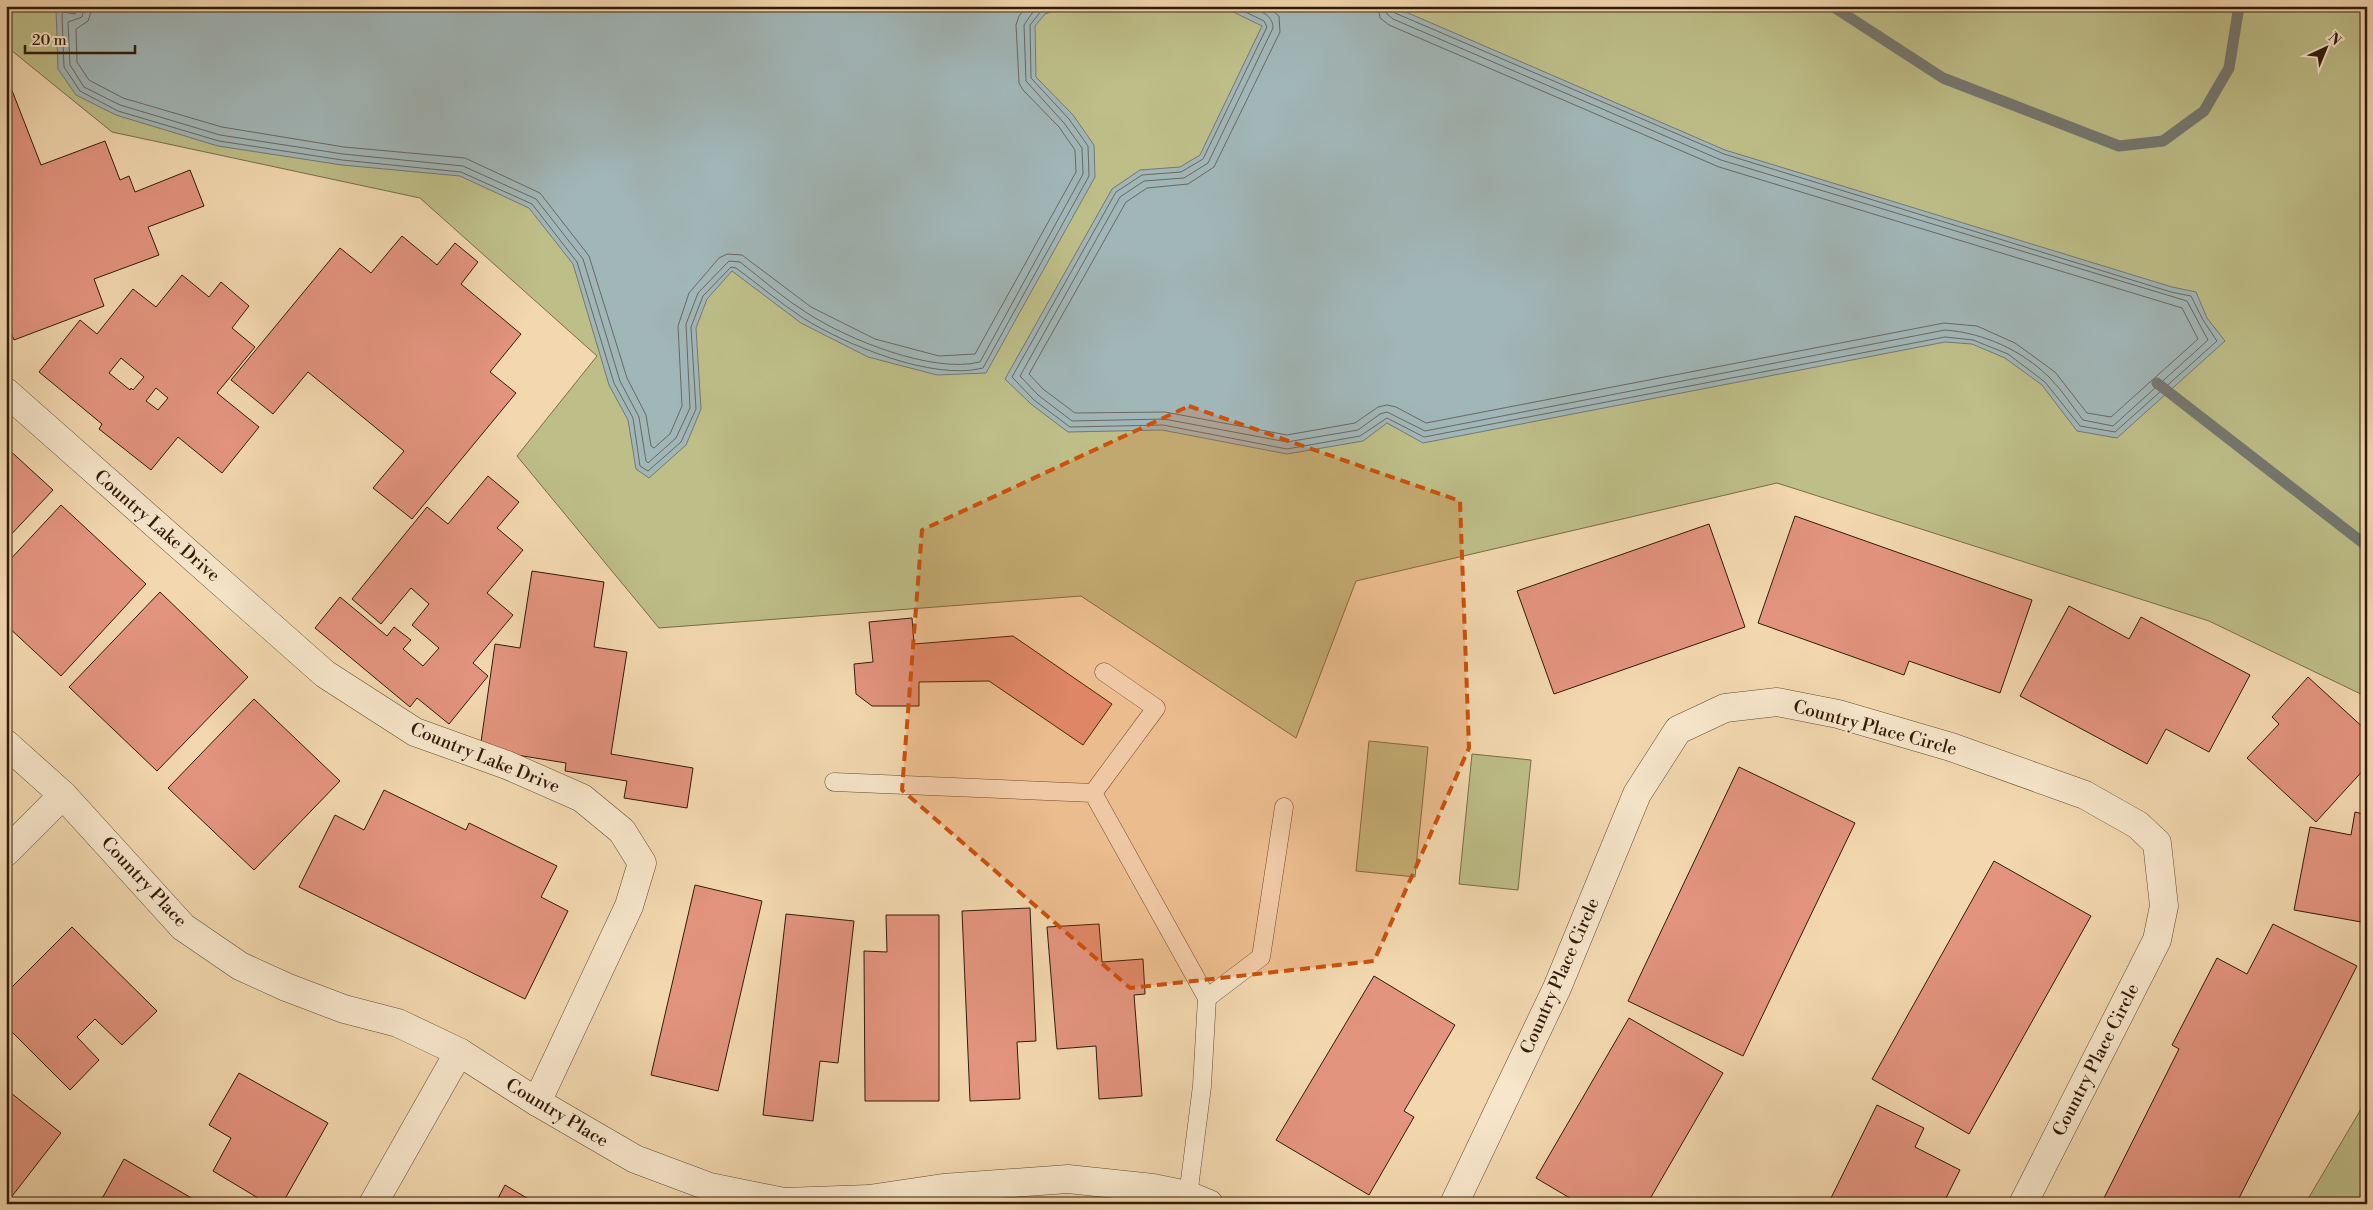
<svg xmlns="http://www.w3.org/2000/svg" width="2373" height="1210" font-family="'Libre Bodoni',serif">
	<rect width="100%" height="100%" fill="#f3d8af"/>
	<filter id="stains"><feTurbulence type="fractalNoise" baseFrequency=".004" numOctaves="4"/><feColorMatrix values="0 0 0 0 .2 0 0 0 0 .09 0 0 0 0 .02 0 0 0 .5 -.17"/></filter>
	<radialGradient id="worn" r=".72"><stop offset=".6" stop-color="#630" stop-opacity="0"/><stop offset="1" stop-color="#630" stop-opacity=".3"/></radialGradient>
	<g fill="#bebe88" stroke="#786c48">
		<path d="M6 6H2367V697L2209 621 1777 483 1356 581 1296 738 1081 596 659 628 517 456 597 356 420 198 112 132 6 46Z"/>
		<path d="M1369 741 1428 747 1415 877 1356 871Z"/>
		<path d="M1472 754 1531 760 1518 890 1459 884Z"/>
		<path d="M2367 1099V1204H2305Z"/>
	</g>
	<g fill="#a1b6b7" stroke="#757871">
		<path d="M75 6H1069L1045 14 1035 26 1036 77 1073 115 1094 145 1095 177 986 373 937 375 868 357 801 323 732 271 707 299 696 328 701 409 686 445 649 478 636 469 628 420 609 385 573 264 529 208 460 176 342 165 218 146 116 115 76 95 58 69 56 8 73 9Z"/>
		<path d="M1221 6H1392L1725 150 2172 287 2196 292 2207 318 2225 341 2117 438 2077 431 2042 385 2005 358 1972 344 1945 342 1423 443 1387 423 1363 441 1287 454 1162 430 1068 432 1031 404 1005 379 1112 189 1140 170 1180 167 1200 155 1262 26Z"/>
	</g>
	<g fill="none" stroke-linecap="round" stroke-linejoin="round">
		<g stroke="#6a6860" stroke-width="1">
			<path d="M79 6 75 14 64 12 62 14 64 67 80 91 118 111 219 141 342 160 461 172 532 204 577 262 614 383 633 418 640 466 648 471 681 442 696 409 691 327 703 296 731 267 736 268C758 284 780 303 803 318 846 345 933 381 983 368L1089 176 1088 146 1069 119 1031 78 1030 25 1042 10 1053 6"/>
			<path d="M85 6 82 17 68 22 70 65 84 87 120 105 220 135 343 154 463 166 536 199 583 259 620 381 639 417 646 461 648 463 676 438 690 408 686 324 698 293 729 261 740 262C762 279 783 298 807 313 847 339 932 374 980 362L1083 174 1082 148 1064 123 1026 81 1024 25 1037 6"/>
			<path d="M93 6 88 21 76 29 77 62 89 80 123 98 222 127 344 147 465 158 540 193 589 256 627 378 646 415 651 446 654 448 670 434 682 406 678 326 689 293 719 258 727 254 742 255 811 307 875 339 939 356 975 354 1076 172 1075 150 1059 127 1023 90 1019 83 1016 25 1019 16 1027 6"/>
			<path d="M1233 6 1264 21 1267 27 1203 159 1181 172 1142 175 1116 192 1012 377 1034 400 1070 427 1163 425 1287 449 1360 436 1387 418 1424 437 1945 337 1973 340 2008 354 2045 382 2080 426 2115 432 2217 341 2203 320 2191 296 2171 292 1724 154 1395 13 1391 6"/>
			<path d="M1248 6C1259 11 1273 14 1273 28L1208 163 1184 178 1144 181 1120 197 1020 376 1038 395 1072 421 1164 419 1287 442 1358 430 1380 414 1387 412 1425 431 1945 330C1984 333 2021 350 2049 377 2062 390 2072 406 2083 420L2113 426 2208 340 2187 301 1721 160 1393 19 1387 14 1385 6"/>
			<path d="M1266 6 1279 16 1280 32 1214 167 1188 184 1147 188 1126 202 1029 374 1043 389 1075 413 1165 412 1287 435 1355 423 1378 407 1387 405 1396 407 1426 423 1944 323 1977 326 2015 343 2055 372 2087 413 2111 417 2198 339 2182 308 1719 167 1389 25 1380 18 1378 6"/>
		</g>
		<g stroke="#757871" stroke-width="11">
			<path d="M1832 6 1943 78 2119 146 2163 141 2204 111 2229 68 2239 6"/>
			<path d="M2157 383 2367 546"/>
		</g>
	</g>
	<g fill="#e3947e" stroke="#321a08" fill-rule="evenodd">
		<path d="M6 75 41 165 105 141 120 180 129 176 135 192 190 170 204 206 148 227 159 255 94 279 104 306 14 340 6 321Z"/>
		<path d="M402 236 437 265 455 243 478 262 461 284 521 334 490 372 516 393 412 519 373 488 404 451 308 372 273 414 231 380 340 248 371 273Z"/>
		<path d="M182 275 209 297 221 282 249 306 232 328 255 347 217 393 259 427 222 473 178 437 151 470 99 429 102 424 39 372 80 320 97 334 133 289 156 307ZM121 358 144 377 133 390 131 388 130 390 109 373ZM156 388 168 398 158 410 146 401Z"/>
		<path d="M6 447 53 490 6 540Z"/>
		<path d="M488 476 519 502 497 528 523 550 487 593 513 615 473 663 488 676 449 724 417 698 410 707 315 628 340 597 387 636 394 627 411 640 403 649 423 666 439 648 412 625 429 604 411 588 381 624 352 599 427 507 448 524Z"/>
		<path d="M61 505 146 584 61 676 6 625V564Z"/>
		<path d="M1795 516 2032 600 2000 693 1909 661 1904 675 1758 623Z"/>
		<path d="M1709 524 1745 627 1554 694 1517 591Z"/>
		<path d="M532 571 604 582 594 647 627 652 611 754 693 768 687 808 624 798 627 781 565 771 566 763 480 749 495 644 520 648Z"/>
		<path d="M160 592 248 677 157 771 69 687Z"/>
		<path d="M2069 606 2129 639 2141 617 2250 675 2209 752 2166 729 2147 764 2020 696Z"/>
		<path d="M912 618 914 644 1013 636 1112 704 1083 745 989 681 919 682V706H872L856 694 854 664 873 662 869 622Z"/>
		<path d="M2308 677 2367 731V766L2316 822 2247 758 2279 724 2272 717Z"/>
		<path d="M254 699 340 781 254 870 168 788Z"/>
		<path d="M1739 767 1855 823 1743 1056 1628 1001Z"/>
		<path d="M384 790 466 830 469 823 557 866 541 897 568 911 525 999 299 887 335 815 364 830Z"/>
		<path d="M2355 812 2367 815V923L2294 910 2310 827 2351 835Z"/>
		<path d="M1994 861 2091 916 1969 1134 1872 1079Z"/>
		<path d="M695 885 762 901 718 1091 651 1075Z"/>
		<path d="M1030 908 1036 1041 1017 1042 1020 1099 970 1101 962 911Z"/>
		<path d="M786 914 854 921 838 1063 820 1061 813 1121 763 1115Z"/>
		<path d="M886 915H939V1101H865L864 951 887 952Z"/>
		<path d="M1099 924 1102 962 1143 959 1145 994 1134 995 1142 1096 1099 1099 1096 1046 1057 1049 1047 927Z"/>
		<path d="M2273 924 2357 966 2236 1204H2101L2179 1049 2172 1045 2217 958 2247 974Z"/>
		<path d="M72 927 157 1011 122 1045 95 1019 77 1037 99 1060 70 1090 6 1026V993Z"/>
		<path d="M1374 976 1455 1025 1404 1111 1414 1117 1369 1195 1276 1140Z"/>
		<path d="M1629 1018 1723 1073 1647 1204H1580L1536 1178Z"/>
		<path d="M239 1073 328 1123 282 1204H268L213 1171 231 1138 209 1125Z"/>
		<path d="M6 1089 61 1133 6 1204Z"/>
		<path d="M1877 1105 1924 1128 1915 1147 1960 1170 1943 1204H1828Z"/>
		<path d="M124 1159 202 1204H99Z"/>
		<path d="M505 1185 537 1204H495Z"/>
	</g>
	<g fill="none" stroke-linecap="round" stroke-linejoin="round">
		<defs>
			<g id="lane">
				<path d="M834 782 1093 793 1207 998 1202 1086 1187 1204"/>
				<path d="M1093 793 1156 708 1104 672"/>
				<path d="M1207 998 1261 957 1284 807"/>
			</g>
			<g id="street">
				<path d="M6 392 325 674 415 732 507 765 582 798 622 831 642 863 629 906 537 1102"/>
				<path d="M6 744 63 795 183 927 240 966 286 987 344 1009 398 1023 459 1052 537 1102 635 1159 710 1187 784 1202 869 1199 943 1188 1068 1179 1153 1188 1187 1195 1209 1204"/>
				<path d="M6 852 63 795"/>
				<path d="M373 1204 459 1052"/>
				<path d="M1454 1204 1557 988 1637 794 1678 730 1725 708 1777 702 1838 714 1951 747 2085 795 2138 825 2157 843 2164 906 2157 940 2023 1204"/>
			</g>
		</defs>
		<use href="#lane" stroke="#624a32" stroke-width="19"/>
		<use href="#street" stroke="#624a32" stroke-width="29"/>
		<use href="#lane" stroke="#f7e6cb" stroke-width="18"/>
		<use href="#street" stroke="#f7e6cb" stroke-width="28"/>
	</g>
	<path fill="#cd500b" fill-opacity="0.2" stroke="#cd500b" stroke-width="4" stroke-dasharray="10 6" stroke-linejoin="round" d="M1189 406 1460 501 1469 748 1374 961 1130 988 902 790 922 530Z"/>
	<g text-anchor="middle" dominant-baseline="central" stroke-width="4" stroke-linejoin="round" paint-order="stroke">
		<g font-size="18" fill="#321a08" stroke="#f7e6cb">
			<text transform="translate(157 526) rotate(41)">Country Lake Drive</text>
			<text transform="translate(1875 728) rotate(15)">Country Place Circle</text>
			<text transform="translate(485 758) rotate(22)">Country Lake Drive</text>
			<text transform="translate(144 882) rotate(47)">Country Place</text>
			<text transform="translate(1560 976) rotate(-66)">Country Place Circle</text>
			<text transform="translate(2096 1060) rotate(-63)">Country Place Circle</text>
			<text transform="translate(557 1113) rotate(31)">Country Place</text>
		</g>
	</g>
	<rect width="2373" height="1210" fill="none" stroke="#f3d8af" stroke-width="25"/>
	<rect x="8" y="8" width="2358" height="1195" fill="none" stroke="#321a08" stroke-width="2.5"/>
	<rect x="12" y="12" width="2348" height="1185" fill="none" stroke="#321a08"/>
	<g transform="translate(2326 48) rotate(44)" stroke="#f7e6cb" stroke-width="4" paint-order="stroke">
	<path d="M0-4L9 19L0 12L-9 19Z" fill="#321a08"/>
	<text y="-8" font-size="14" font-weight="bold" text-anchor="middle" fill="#321a08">N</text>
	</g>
	<path d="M25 45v8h110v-8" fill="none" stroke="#321a08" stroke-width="2.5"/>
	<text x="32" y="45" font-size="15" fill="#321a08" stroke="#f7e6cb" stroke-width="4" paint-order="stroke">20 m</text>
	<rect width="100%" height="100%" filter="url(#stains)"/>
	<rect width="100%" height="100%" fill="url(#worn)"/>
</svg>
